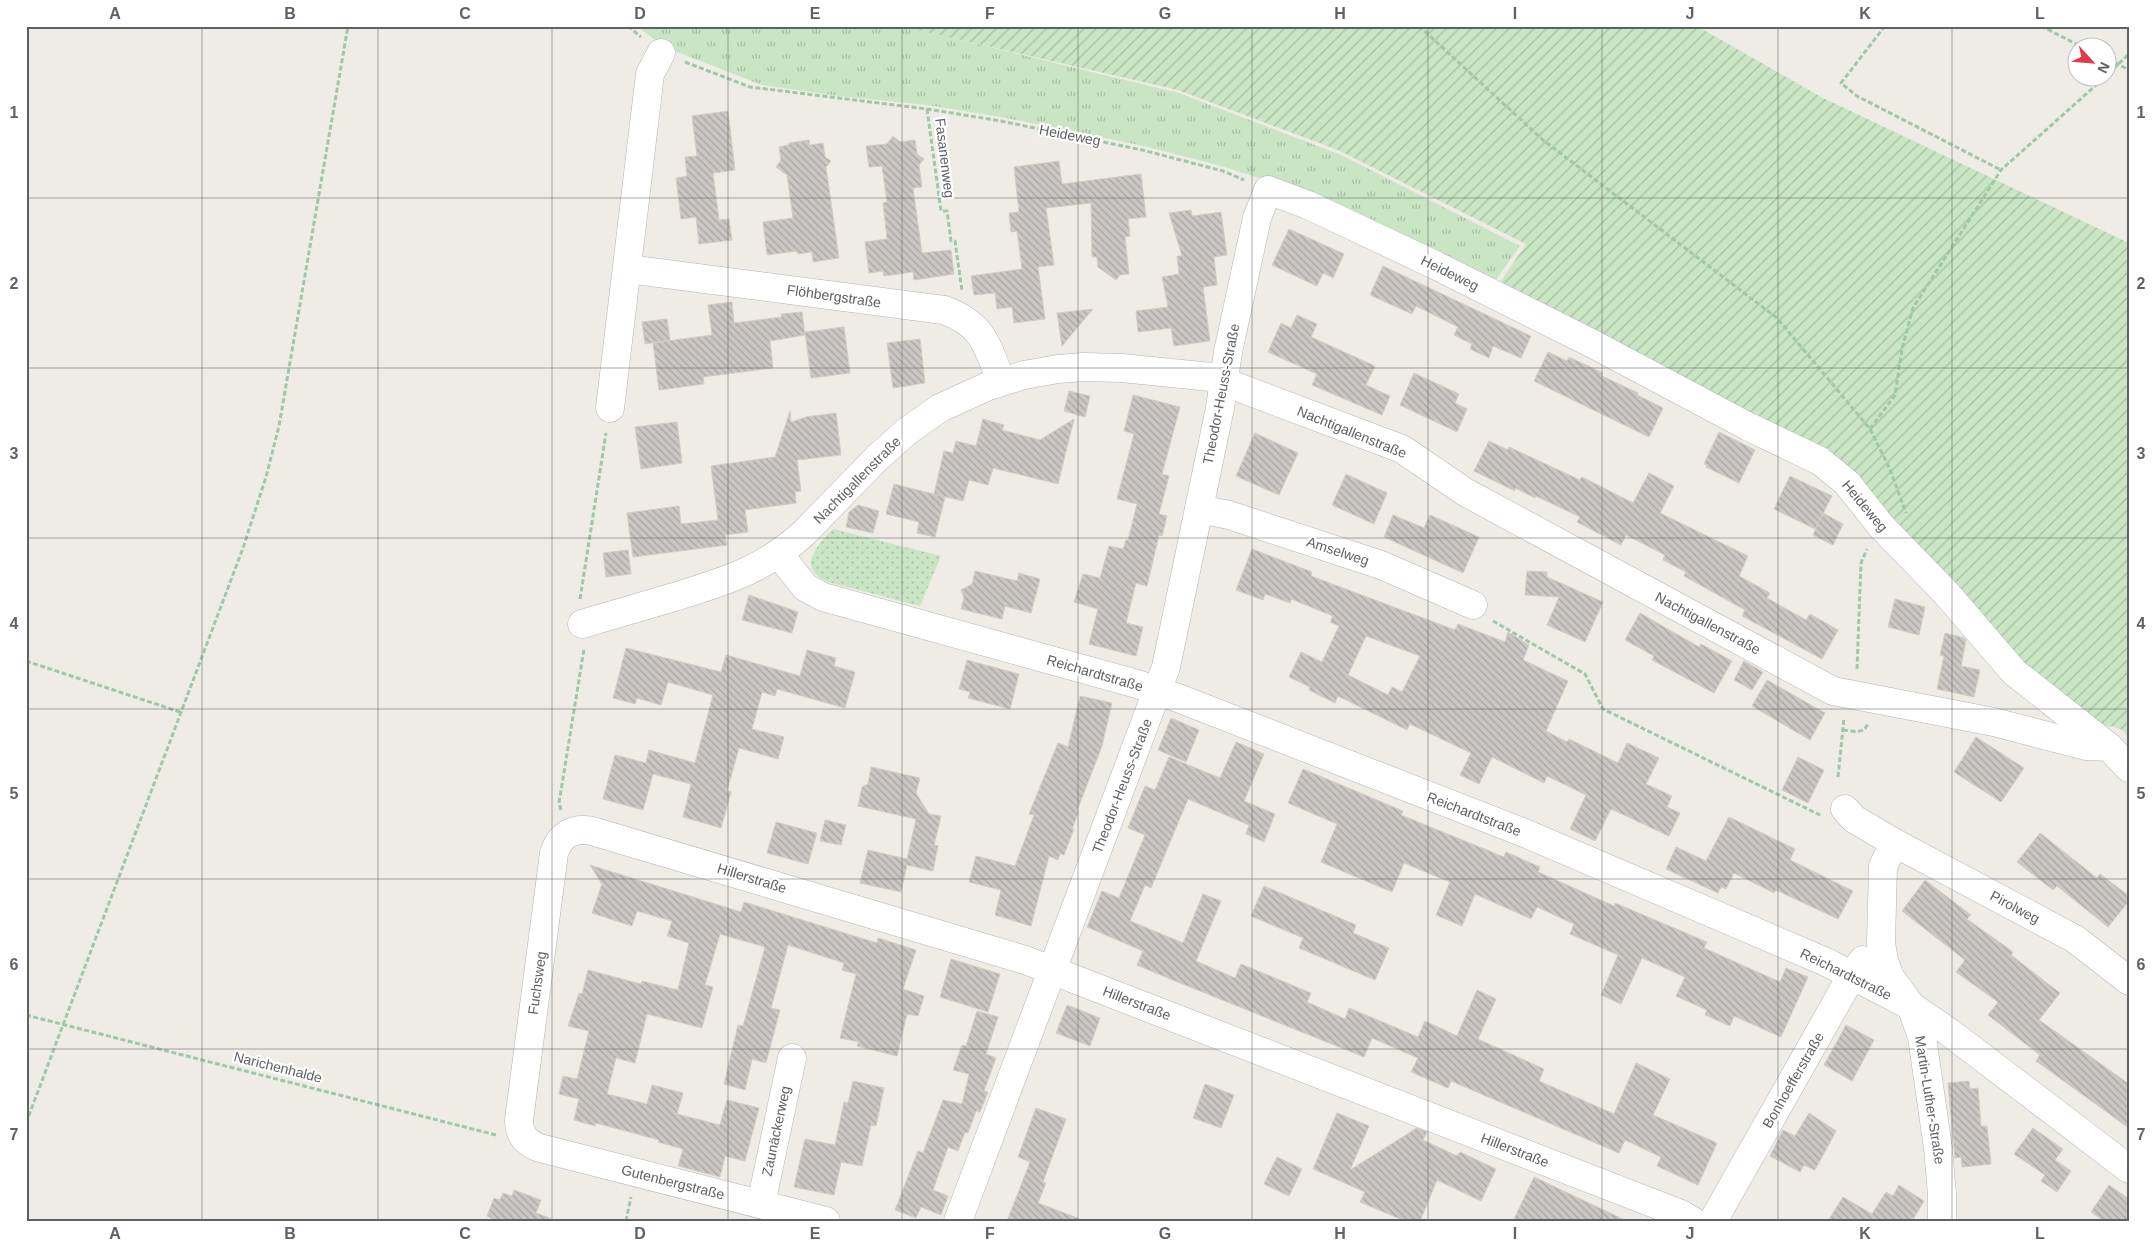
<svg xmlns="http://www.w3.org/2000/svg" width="2155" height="1247" font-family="Helvetica,sans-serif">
	<defs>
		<pattern id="grass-tufts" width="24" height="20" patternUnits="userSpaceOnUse" patternTransform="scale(1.25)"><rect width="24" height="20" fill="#c9e5c4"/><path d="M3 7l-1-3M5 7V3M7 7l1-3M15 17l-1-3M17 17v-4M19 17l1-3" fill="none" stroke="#a6bda3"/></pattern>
		<pattern id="park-dots" width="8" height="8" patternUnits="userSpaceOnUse" patternTransform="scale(1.25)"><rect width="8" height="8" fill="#c9e5c4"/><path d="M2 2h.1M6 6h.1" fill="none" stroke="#a6bda3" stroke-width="1.8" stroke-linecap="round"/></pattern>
		<pattern id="garden-furrows" width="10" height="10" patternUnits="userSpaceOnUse" patternTransform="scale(1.25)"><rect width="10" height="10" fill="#c9e5c4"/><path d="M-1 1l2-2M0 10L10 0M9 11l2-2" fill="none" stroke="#a6bda3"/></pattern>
		<pattern id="building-back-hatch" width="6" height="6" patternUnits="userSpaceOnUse" patternTransform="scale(1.25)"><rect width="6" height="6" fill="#cbc7c4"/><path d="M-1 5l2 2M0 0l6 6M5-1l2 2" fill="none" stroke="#a8a5a3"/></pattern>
	</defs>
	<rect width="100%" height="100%" fill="#efece6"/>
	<path fill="url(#grass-tufts)" d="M637 26H902L1179 93 1341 155 1520 246 1493 284 1271 182 1225 167 1144 146 1001 117 927 105 839 96 762 85 664 47Z"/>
	<path fill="url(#park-dots)" d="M833 529 941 556 920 606 828 582C796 567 817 546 833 529Z"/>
	<path fill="url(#garden-furrows)" d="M900 26H1697L1823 98 2129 243V739C2124 728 2115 726 2104 726L2017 669 1881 511 1497 287 1526 244 1338 150 1178 90Z"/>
	<g fill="url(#building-back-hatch)" stroke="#d4cdc5" fill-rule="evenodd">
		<path d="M728 111 735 170 713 173 719 220 729 219 732 240 699 244 696 217 681 219 676 178 687 176 685 157 697 156 692 116Z"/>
		<path d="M893 136 900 142 915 140 917 154 924 159 919 165 922 187 913 188 922 253 951 250 954 274 914 280 913 272 884 276 883 271 869 273 865 242 887 239 883 203 887 202 882 166 869 167 866 146 887 144Z"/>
		<path d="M809 140 810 145 823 143 825 157 831 161 826 167 839 258 813 262 812 252 798 254 797 251 767 255 763 222 793 218 787 175 776 167 781 160 779 147 789 145V143Z"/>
		<path d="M1059 161 1062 184 1141 174 1146 217 1128 219 1130 236 1125 237 1129 274 1120 275 1116 280 1098 267 1097 257H1092L1091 203 1046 208 1054 265 1038 267 1045 319 1014 323 1012 307 997 309 995 293 974 295 971 276 1022 269 1017 231 1011 232 1009 213 1019 212 1014 167Z"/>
		<path d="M1191 210 1192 216 1221 212 1227 255 1214 257 1217 285 1203 287 1210 341 1174 346 1171 328 1138 332 1136 311 1168 307 1162 277 1179 274 1177 256H1182L1169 213Z"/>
		<path d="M1289 229 1344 254 1333 278 1323 273 1317 286 1272 265Z"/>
		<path d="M1383 266 1531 336 1521 358 1493 346 1489 358 1470 349 1472 344 1454 335 1458 327 1416 306 1412 314 1370 295Z"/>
		<path d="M732 302 734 323 782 317 781 314 802 312 805 335 770 341 773 368 703 377 704 384 659 390 653 343 712 335 708 305Z"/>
		<path d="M1093 309 1062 346 1057 313Z"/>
		<path d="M1297 315 1317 324 1311 337 1375 366 1366 385 1390 396 1382 415 1312 385 1317 374 1268 352 1281 323 1291 328Z"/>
		<path d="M667 319 670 340 645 344 642 322Z"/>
		<path d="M844 327 850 373 811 378 805 332Z"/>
		<path d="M920 339 925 383 893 388 887 343Z"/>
		<path d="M1548 352 1567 361 1569 357 1603 373 1602 376 1638 393 1637 395 1663 408 1649 437 1534 381Z"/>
		<path d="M1414 373 1459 394 1455 403 1467 409 1457 432 1400 405Z"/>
		<path d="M1069 391 1090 396 1085 417 1064 411Z"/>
		<path d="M1133 395 1180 407 1162 474 1169 476 1159 514 1167 516 1162 536 1159 535 1147 586 1136 583 1126 623 1143 627 1136 656 1089 644 1098 609 1074 602 1083 574 1100 578 1109 546 1123 549 1126 540H1128L1137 504 1117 499 1134 434 1124 431Z"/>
		<path d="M790 411 791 422 806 417 836 413 841 455 797 460 801 491 795 492 796 503 745 510 748 532 725 535 727 545 633 557 627 513 679 506 681 524 718 520 711 466 775 457Z"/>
		<path d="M983 419 1004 425 1002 430 1040 440 1074 419 1058 484 993 468 988 485 969 480 963 501 934 494 944 451 953 453 956 441 976 446Z"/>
		<path d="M677 422 682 463 641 469 635 427Z"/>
		<path d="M1719 432 1755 450 1739 483 1706 467 1707 465 1704 464Z"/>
		<path d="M1255 433 1298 453 1279 495 1236 476Z"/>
		<path d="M1489 441 1508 450 1509 447 1580 480 1582 477 1633 503 1649 473 1674 486 1660 513 1748 556 1739 576 1770 593 1767 598 1806 620 1810 614 1838 630 1822 659 1742 616 1745 610 1684 576 1686 572 1663 560 1665 555 1626 535 1621 545 1577 522 1580 517 1536 496 1535 498 1515 488V491L1474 471Z"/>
		<path d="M1346 474 1387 493 1374 524 1332 505Z"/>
		<path d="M1790 476 1832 496 1815 529 1774 509Z"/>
		<path d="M894 484 945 497 935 537 917 533 919 522 886 514Z"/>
		<path d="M858 505 879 511 873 533 846 527 849 512Z"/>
		<path d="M1823 513 1843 524 1833 545 1813 535Z"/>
		<path d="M1393 515 1424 528 1430 515 1479 537 1463 573 1384 537Z"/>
		<path d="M1252 549 1312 572 1311 576 1455 630 1458 624 1505 642 1508 632 1529 645 1523 660 1568 681 1546 731 1567 742 1569 739 1618 763 1627 743 1659 758 1646 784 1672 796 1667 807 1680 813 1669 836 1611 809 1595 841 1570 829 1586 795 1547 776 1544 783 1492 757 1479 784 1460 775 1471 753 1410 724 1407 730 1338 696 1335 703 1309 690 1310 687 1289 677 1301 652 1322 662 1339 626 1330 622 1333 616 1291 599 1290 603 1265 594 1263 600 1236 590ZM1366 636 1420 656 1402 692 1392 687 1388 695 1348 675Z"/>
		<path d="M628 550 631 574 606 577 603 553Z"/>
		<path d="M975 571 1017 581 1019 573 1040 579 1031 613 1005 606 1002 619 961 609 964 598 961 590 972 584Z"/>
		<path d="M1527 571 1547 572V577L1603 602 1585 642 1547 625 1559 597 1525 595Z"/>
		<path d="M749 595 798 612 792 633 742 620Z"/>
		<path d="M1895 599 1925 607 1919 635 1888 627Z"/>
		<path d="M1640 613 1699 647 1701 644 1732 661 1714 693 1652 660 1654 656 1625 640Z"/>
		<path d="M1945 633 1964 638 1966 640 1961 666 1980 670 1974 697 1937 689 1944 656 1940 655Z"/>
		<path d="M626 648 721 672 726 655 800 676 807 650 836 658 834 666 855 672 845 708 777 689 775 696 762 692 752 729 784 737 778 759 739 748 727 791 731 792 721 828 683 817 691 784 653 774 643 810 603 799 615 755 646 763 649 750 695 763 713 695 668 682 661 705 637 698 635 704 613 698Z"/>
		<path d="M967 660 1019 674 1010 709 968 698 970 692 959 689Z"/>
		<path d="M1744 661 1763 672 1752 690 1734 680Z"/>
		<path d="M1767 680 1825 713 1810 740 1752 706Z"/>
		<path d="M1080 696 1112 703 1102 746 1077 811H1079L1072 829H1074L1064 855 1060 854 1058 860 1049 856 1031 926 995 915 1001 890 969 882 976 856 1015 866 1034 815 1029 814 1058 743 1068 747Z"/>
		<path d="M1171 718 1199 730 1186 762 1158 750Z"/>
		<path d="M1976 737 2024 768 2001 802 1954 772Z"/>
		<path d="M1236 742 1264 754 1244 801 1275 814 1264 842 1246 834 1249 825 1188 799 1151 888 1145 885 1130 921 1183 943 1203 894 1221 901 1196 961 1235 978 1241 964 1311 993 1307 1002 1345 1019 1349 1008 1418 1037 1425 1021 1457 1036 1477 990 1496 999 1478 1039 1544 1069 1539 1081 1614 1114 1636 1063 1670 1079 1653 1115 1717 1143 1698 1185 1657 1166 1661 1157 1625 1140 1619 1153 1451 1081 1448 1088 1411 1072 1418 1058 1372 1038 1364 1057 1175 981 1137 965 1143 951 1087 927 1102 891 1119 898 1145 835 1128 828 1145 786 1155 790 1169 757 1220 778Z"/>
		<path d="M1798 757 1824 770 1808 803 1782 790Z"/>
		<path d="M871 767 920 778 916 793 929 814 941 816 934 845 938 846 933 871 907 865 901 892 860 883 868 850 907 859 916 819 858 806 862 787 868 784Z"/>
		<path d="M1303 769 1403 811 1401 815 1504 857 1506 852 1540 867 1538 872 1614 906 1615 903 1707 942 1704 948 1780 982 1786 968 1808 977 1781 1037 1734 1016 1730 1026 1705 1015 1707 1010 1676 996 1685 977 1642 958 1621 1004 1601 995 1618 955 1570 934 1574 924 1537 907 1531 919 1475 894 1462 926 1436 915 1450 882 1404 863 1392 892 1321 862 1337 824 1288 803Z"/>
		<path d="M1729 817 1795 849 1790 860 1853 891 1838 919 1776 890 1774 893 1734 873 1726 889 1721 887 1718 893 1666 869 1676 847 1706 861Z"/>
		<path d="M825 820 846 825 841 845 820 841Z"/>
		<path d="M776 822 817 833 808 864 767 853Z"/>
		<path d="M2040 833 2097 878 2100 874 2129 896V901L2108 927 2057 886 2053 890 2017 862Z"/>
		<path d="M590 865 741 912 744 902 877 943 878 938 916 950 903 989 924 996 918 1016 907 1014 897 1056 857 1046 859 1042 840 1038 856 974 842 970 844 963 788 945 771 1008 780 1010 766 1063 752 1059 745 1090 724 1084 738 1025 743 1026 765 947 720 934 705 985 713 987 702 1028 647 1014 635 1063 616 1058 607 1094 647 1104 652 1085 683 1093 677 1114 720 1125 727 1100 759 1108 745 1161 725 1156 720 1177 678 1166 683 1149 658 1142 659 1140 596 1123 595 1126 574 1120 579 1099 559 1094 563 1076 577 1079 589 1031 568 1026 579 993 582 994 588 970 641 984 642 981 678 990 689 943 667 936 672 921 637 911 632 926 592 913 602 884Z"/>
		<path d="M1925 880 1971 915 1967 919 2013 952 2011 955 2060 993 2039 1020 2129 1084V1128L2036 1061 2040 1055 1988 1015 1998 1002 1956 972 1965 960 1902 911Z"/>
		<path d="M1264 886 1356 925 1353 933 1389 948 1375 980 1299 948 1303 938 1251 916Z"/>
		<path d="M951 959 1000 974 988 1012 940 997Z"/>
		<path d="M1067 1005 1100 1018 1090 1046 1056 1033Z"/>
		<path d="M977 1011 998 1017 986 1054 996 1058 984 1091 988 1092 980 1112 976 1111 968 1133 965 1132 958 1151 948 1147 933 1190 948 1196 941 1215 921 1207 916 1218 895 1210 918 1151 923 1153 943 1100 962 1104 969 1074 953 1070 962 1045 966 1046Z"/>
		<path d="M1846 1025 1874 1040 1852 1081 1824 1065Z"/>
		<path d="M853 1081 884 1088 876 1126 871 1125 862 1166 841 1162 834 1195 794 1187 805 1139 835 1145 844 1102 848 1103Z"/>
		<path d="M1969 1081 1970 1089 1978 1088 1981 1126H1987L1991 1164 1962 1167 1961 1157 1955 1158 1948 1083Z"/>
		<path d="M1205 1084 1234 1095 1221 1128 1193 1118Z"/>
		<path d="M1036 1108 1066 1119 1043 1182 1046 1183 1038 1203 1080 1219V1221H1007L1030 1162 1018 1157Z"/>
		<path d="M1337 1113 1369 1126 1350 1170 1417 1128 1427 1132 1423 1140 1457 1156 1460 1152 1496 1169 1481 1201 1437 1180 1420 1221H1405L1360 1202 1365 1192 1313 1169Z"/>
		<path d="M1809 1113 1836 1131 1815 1170 1804 1165 1800 1172 1770 1156 1783 1130 1795 1136Z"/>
		<path d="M2033 1128 2063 1149 2055 1160 2071 1171 2057 1192 2041 1181 2045 1175 2014 1154Z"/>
		<path d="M1277 1157 1302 1169 1289 1196 1264 1184Z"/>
		<path d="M1534 1177 1627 1221H1513Z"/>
		<path d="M1899 1185 1924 1201 1912 1221H1828L1843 1197 1872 1214 1886 1192 1893 1196Z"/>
		<path d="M2109 1185 2129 1199V1221H2104L2091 1212Z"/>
		<path d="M514 1190 541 1200 536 1213 550 1218V1221H492L493 1219 487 1216 494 1198 500 1200 503 1193 512 1196Z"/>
	</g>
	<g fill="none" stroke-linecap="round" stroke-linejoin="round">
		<defs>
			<g id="minor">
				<path d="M628 269 944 310C983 324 987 345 1001 381"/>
				<path d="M610 408 650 74 661 53"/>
				<path d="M1199 509 1229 515 1381 565 1473 605"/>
				<path d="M779 554 805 587 823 597 1137 684 1178 698 1527 834 1826 962 1911 1006 1949 1032 2129 1169"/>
				<path d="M582 624C613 615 643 606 674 597 726 581 764 570 805 532L877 458 906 432 940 408 986 387 1024 375 1058 369 1084 367 1122 368 1211 377 1402 449 1465 492 1833 691 1994 722 2086 746 2109 747 2129 768"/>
				<path d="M1845 809 1854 819 1895 843 2075 939 2129 981"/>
				<path d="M1895 843 1883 866 1881 943 1884 961 1890 977 1911 1006 1922 1037 1938 1148 1942 1194V1221"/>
				<path d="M761 1204 792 1058"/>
				<path d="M826 1221 540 1148C526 1143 519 1135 519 1120L554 853C560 835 573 827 592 831L1025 960 1681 1214 1693 1221"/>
				<path d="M958 1221 1166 667 1220 408 1228 352 1257 218 1268 190 1308 205 1435 265 1593 344 1749 427 1820 461 1847 483 1881 526 1946 593 2014 672 2109 747"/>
				<path d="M1713 1221 1852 975 1863 960"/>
			</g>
		</defs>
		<use href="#minor" stroke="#b1b4b8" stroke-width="29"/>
		<g stroke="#9fc8a4" stroke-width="3" stroke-dasharray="5 2.5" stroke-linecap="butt">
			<path d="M628 26 641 37"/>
			<path d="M1419 26 1543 140 1777 318 1870 429 1889 467 1906 513"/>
			<path d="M1885 26 1841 83 1857 96 2001 170"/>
			<path d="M2041 26 2084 48"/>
			<path d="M2108 59 2129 70"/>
			<path d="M685 62 750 87 927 109 1001 121 1142 150 1223 171 1244 180"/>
			<path d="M2108 74 2129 54"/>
			<path d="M927 109 941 211H947L951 241H955L962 291"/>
			<path d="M1870 429 1895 395 1902 349 1913 308 2001 170 2104 78"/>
			<path d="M580 599 606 433"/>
			<path d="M1493 621 1585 674 1603 709 1822 816"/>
			<path d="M26 661 180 712"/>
			<path d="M1857 669 1861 563 1867 549"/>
			<path d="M1843 730C1853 731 1864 735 1868 723"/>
			<path d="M1838 777 1844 718"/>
			<path d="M561 810 559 803 584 649"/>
			<path d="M26 1015 496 1135"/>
			<path d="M26 1123 243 548 266 477 279 426 348 26"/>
			<path d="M626 1221 631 1197"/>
		</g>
		<use href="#minor" stroke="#fff" stroke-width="28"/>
	</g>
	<path fill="none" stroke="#5e6266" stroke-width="1" stroke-opacity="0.55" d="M202 26V1221M378 26V1221M552 26V1221M728 26V1221M902 26V1221M1078 26V1221M1252 26V1221M1428 26V1221M1602 26V1221M1778 26V1221M1952 26V1221M26 198H2129M26 368H2129M26 538H2129M26 709H2129M26 879H2129M26 1049H2129"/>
	<g text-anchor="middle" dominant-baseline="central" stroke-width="4.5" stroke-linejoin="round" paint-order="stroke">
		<g font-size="14" fill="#5e6266" stroke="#fff">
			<text transform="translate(1070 135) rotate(11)">Heideweg</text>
			<text transform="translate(945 158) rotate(83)">Fasanenweg</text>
			<text transform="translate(1450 273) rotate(26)">Heideweg</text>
			<text transform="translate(834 296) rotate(8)">Flöhbergstraße</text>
			<text transform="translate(1221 394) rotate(-79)">Theodor-Heuss-Straße</text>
			<text transform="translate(1352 432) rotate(22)">Nachtigallenstraße</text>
			<text transform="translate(857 480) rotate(-45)">Nachtigallenstraße</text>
			<text transform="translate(1865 506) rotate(50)">Heideweg</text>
			<text transform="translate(1338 551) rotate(18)">Amselweg</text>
			<text transform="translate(1708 623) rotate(28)">Nachtigallenstraße</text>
			<text transform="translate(1095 673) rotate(16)">Reichardtstraße</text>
			<text transform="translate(1122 786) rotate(-69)">Theodor-Heuss-Straße</text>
			<text transform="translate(1474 814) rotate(21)">Reichardtstraße</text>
			<text transform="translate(752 878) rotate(17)">Hillerstraße</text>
			<text transform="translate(2015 907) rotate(28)">Pirolweg</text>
			<text transform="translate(1846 974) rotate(26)">Reichardtstraße</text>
			<text transform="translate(537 983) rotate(-82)">Fuchsweg</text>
			<text transform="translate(1137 1003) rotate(21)">Hillerstraße</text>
			<text transform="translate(278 1067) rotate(14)">Narichenhalde</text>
			<text transform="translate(1793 1080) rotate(-60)">Bonhoefferstraße</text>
			<text transform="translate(1930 1100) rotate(81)">Martin-Luther-Straße</text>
			<text transform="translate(776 1131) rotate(-78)">Zaunäckerweg</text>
			<text transform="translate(1515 1150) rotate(21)">Hillerstraße</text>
			<text transform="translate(673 1182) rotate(14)">Gutenbergstraße</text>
		</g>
	</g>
	<rect width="2155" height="1247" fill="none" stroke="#ffffff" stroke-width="55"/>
	<g transform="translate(2092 62) rotate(116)"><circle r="24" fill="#ffffff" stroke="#bfc0c2"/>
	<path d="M0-4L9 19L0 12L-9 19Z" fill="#e03b47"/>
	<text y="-8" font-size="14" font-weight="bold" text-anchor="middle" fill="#5e6266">N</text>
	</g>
	<rect x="28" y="28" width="2100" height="1192" fill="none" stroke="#5e6266" stroke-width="2"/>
	<g font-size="16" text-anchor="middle" font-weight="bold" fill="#5e6266">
		<text x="115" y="19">A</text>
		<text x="290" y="19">B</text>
		<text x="465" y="19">C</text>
		<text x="640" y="19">D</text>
		<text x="815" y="19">E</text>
		<text x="990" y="19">F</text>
		<text x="1165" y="19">G</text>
		<text x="1340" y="19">H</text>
		<text x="1515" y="19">I</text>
		<text x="1690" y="19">J</text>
		<text x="1865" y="19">K</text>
		<text x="2040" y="19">L</text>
		<text x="14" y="118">1</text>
		<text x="2141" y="118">1</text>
		<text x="14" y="289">2</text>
		<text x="2141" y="289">2</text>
		<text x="14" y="459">3</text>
		<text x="2141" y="459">3</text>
		<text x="14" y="629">4</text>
		<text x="2141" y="629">4</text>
		<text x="14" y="799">5</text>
		<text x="2141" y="799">5</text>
		<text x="14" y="970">6</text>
		<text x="2141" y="970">6</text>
		<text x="14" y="1140">7</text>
		<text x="2141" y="1140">7</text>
		<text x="115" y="1239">A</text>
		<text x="290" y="1239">B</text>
		<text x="465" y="1239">C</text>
		<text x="640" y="1239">D</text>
		<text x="815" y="1239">E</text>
		<text x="990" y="1239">F</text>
		<text x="1165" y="1239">G</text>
		<text x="1340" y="1239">H</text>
		<text x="1515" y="1239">I</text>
		<text x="1690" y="1239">J</text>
		<text x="1865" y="1239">K</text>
		<text x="2040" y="1239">L</text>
	</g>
</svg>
